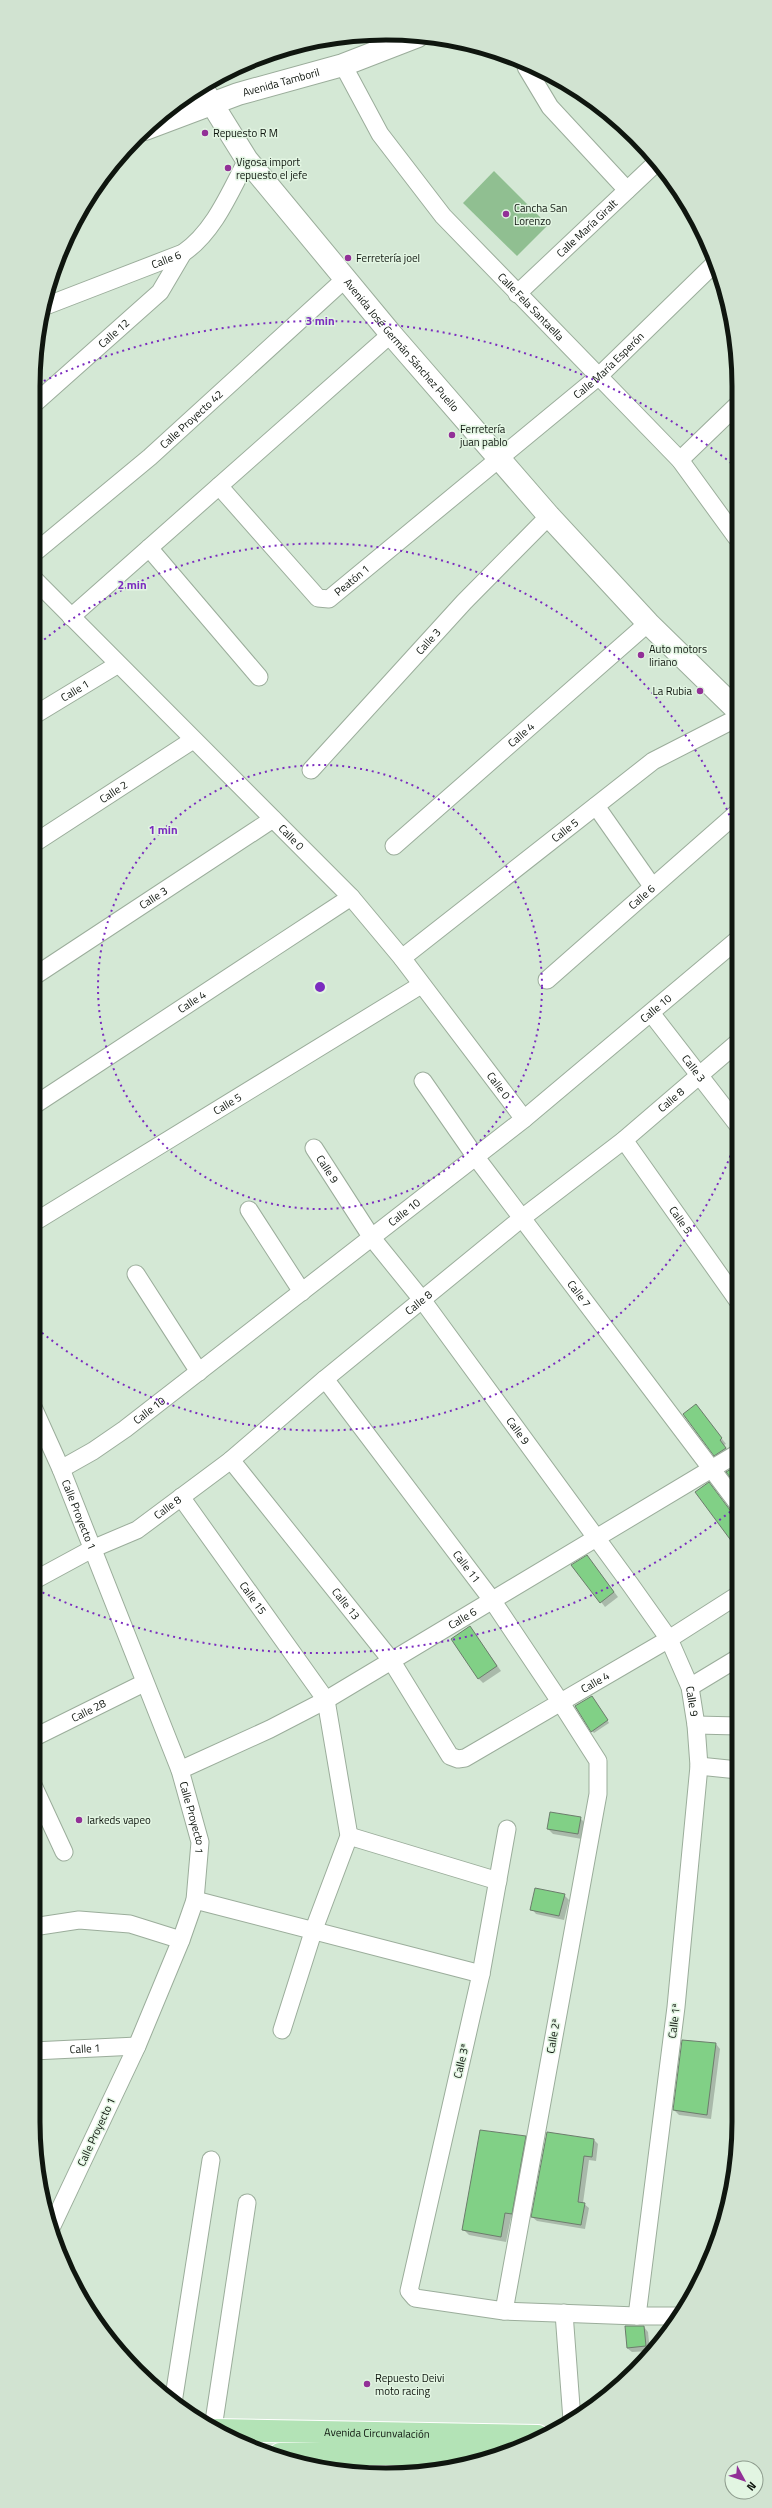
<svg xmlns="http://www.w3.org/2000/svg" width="772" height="2508" font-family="'Titillium Web',sans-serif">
	<rect width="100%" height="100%" fill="#d4e8d5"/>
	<path fill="#90bf91" d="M494 171 548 225 517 256 463 203Z"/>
	<g fill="#0003">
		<path d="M700 1410 726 1444 724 1445 730 1453 720 1460 715 1455Z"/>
		<path d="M591 1561 618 1597 605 1607 573 1565Z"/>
		<path d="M470 1627 501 1671 483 1683 478 1678Z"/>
		<path d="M594 1699 609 1723 594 1733 592 1731Z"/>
		<path d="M580 1818 585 1823 582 1839 553 1834 548 1829Z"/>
		<path d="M564 1895 569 1900 564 1920 536 1914 532 1909Z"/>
		<path d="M716 2044 720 2049 711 2119 679 2115 674 2110Z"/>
		<path d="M525 2137 531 2143 517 2219 511 2218 506 2242 469 2235 463 2229Z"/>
		<path d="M594 2140 598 2144 596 2161 589 2160 583 2203 589 2208 585 2229 537 2221 532 2217Z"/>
		<path d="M644 2327 648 2332 650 2351 632 2352 627 2348Z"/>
	</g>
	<g fill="#81d086" stroke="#6c7d6c">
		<path d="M696 1404 722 1438 720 1440 726 1448 714 1456 683 1414Z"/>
		<path d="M738 1465V1487L726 1472Z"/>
		<path d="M709 1482 730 1510 738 1514V1550L695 1492Z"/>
		<path d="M587 1555 614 1592 600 1603 571 1565Z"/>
		<path d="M470 1626 497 1666 478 1679 451 1639Z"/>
		<path d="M592 1696 608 1720 591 1732 575 1706Z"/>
		<path d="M550 1812 581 1817 578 1834 547 1829Z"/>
		<path d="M535 1888 565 1894 559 1916 530 1910Z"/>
		<path d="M682 2040 716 2043 707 2115 673 2110Z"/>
		<path d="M480 2130 526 2136 512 2214 505 2213 501 2237 462 2230Z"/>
		<path d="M547 2132 594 2139 592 2157 584 2156 578 2202 585 2203 581 2225 531 2217Z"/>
		<path d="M625 2326H644L646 2346 627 2348Z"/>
	</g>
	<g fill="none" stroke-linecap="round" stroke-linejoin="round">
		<defs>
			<path id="service" d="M254 2431V2446"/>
			<g id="minor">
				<path id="s1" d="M343 65 380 134 443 216 680 460 736 537"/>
				<path d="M526 67 550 107 627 190"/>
				<path id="s2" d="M517 294 657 162"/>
				<path id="s3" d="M43 307 183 253C214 232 230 192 247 160"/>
				<path id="s4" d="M33 405 160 292 183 253"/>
				<path d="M680 460 736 406"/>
				<path id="s5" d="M219 486 318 598 329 599 598 377 713 265"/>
				<path d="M149 548 259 677"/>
				<path id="s6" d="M33 554 150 457 345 279"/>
				<path id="s7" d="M33 578 351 897 402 958 524 1119"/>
				<path d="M71 617 391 334"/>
				<path id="s8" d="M33 716 117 665"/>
				<path id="s9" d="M311 770 464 602 549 516"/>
				<path d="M596 806 652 886"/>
				<path id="s10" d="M33 844 193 740"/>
				<path id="s11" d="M394 846 648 623"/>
				<path id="s12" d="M402 958 653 761 737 718"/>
				<path id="s13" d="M33 977 273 819"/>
				<path id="s14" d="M547 980 737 813"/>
				<path id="s15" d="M651 1013 737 1124"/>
				<path id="s16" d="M423 1081 475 1156 738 1504"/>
				<path id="s17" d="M33 1106 351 897"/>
				<path id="s18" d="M624 1140 738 1301"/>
				<path id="s19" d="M314 1148 372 1238 423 1301 630 1584 669 1639 690 1687 696 1725 699 1766 676 2007 637 2316"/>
				<path d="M249 1210 302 1292"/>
				<path id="s20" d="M33 1223 421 985"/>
				<path d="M136 1274 199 1372"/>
				<path id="s21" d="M325 1379 492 1600 561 1703 598 1761V1794L504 2311"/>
				<path id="s22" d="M33 1407 61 1469 180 1770 200 1842 195 1900 181 1940 137 2046 51 2228"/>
				<path id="s23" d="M231 1460 391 1660 450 1756 458 1759 465 1758 669 1639 738 1595"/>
				<path id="s24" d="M61 1469 93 1451 125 1429 524 1119 737 940"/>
				<path id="s25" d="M181 1497 326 1700 349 1836 314 1929 282 2030"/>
				<path id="s26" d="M33 1581 92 1549 137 1530 231 1460 325 1379 522 1218 624 1140 737 1043"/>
				<path d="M690 1687 738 1658"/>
				<path d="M696 1725 738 1726"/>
				<path id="s27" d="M33 1738 144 1683"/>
				<path d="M699 1766 738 1770"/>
				<path id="s28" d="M180 1770 270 1729 326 1700 738 1453"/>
				<path d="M33 1785 64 1852"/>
				<path d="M507 1829 481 1974 409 2291 415 2298 504 2311 637 2316H681"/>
				<path d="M349 1836 498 1881"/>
				<path d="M195 1900 481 1974"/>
				<path d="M33 1927 79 1920 130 1924 181 1940"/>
				<path id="s29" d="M33 2051 137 2046"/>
				<path d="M564 2313 572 2420"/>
				<path d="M173 2403 211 2160"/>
				<path d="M213 2428 247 2203"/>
			</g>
			<g id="secondary">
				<path id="s30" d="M201 86 247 160 391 334 549 516 648 623 737 710"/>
				<path id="s31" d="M145 129 238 94 343 65 418 36"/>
			</g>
			<g id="primary">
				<path id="s32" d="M216 2430 538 2436"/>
				<path d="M280 2454H496"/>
			</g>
		</defs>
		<use href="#service" stroke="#9bad9b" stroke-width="11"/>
		<use href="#minor" stroke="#9bad9b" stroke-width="19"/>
		<use href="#secondary" stroke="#9bad9b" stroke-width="24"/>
		<use href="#primary" stroke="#fff" stroke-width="24"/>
		<g stroke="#8f9f90" stroke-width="2.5" stroke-dasharray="3 3" stroke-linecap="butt">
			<path d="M326 39 329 46"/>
			<path d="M329 46 355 37"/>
		</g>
		<use href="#service" stroke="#fff" stroke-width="9"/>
		<use href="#minor" stroke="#fff" stroke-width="17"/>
		<use href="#secondary" stroke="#fff" stroke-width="22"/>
		<use href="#primary" stroke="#b3e3b6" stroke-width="22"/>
	</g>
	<g fill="none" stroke="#7b2cbf" stroke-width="2" stroke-dasharray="2 4">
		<circle cx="320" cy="987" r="222"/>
		<path d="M737 1139A444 444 0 0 1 35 1327M35 647A444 444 0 0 1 736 832"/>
		<path d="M735 1508A666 666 0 0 1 33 1588M33 386A666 666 0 0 1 735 466"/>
	</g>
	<g fill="#923097" stroke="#e2f5e2" stroke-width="1.5">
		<circle cx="205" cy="133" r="4"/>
		<circle cx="228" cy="168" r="4"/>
		<circle cx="506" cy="214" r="4"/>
		<circle cx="348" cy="258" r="4"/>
		<circle cx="452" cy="435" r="4"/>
		<circle cx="641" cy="655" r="4"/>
		<circle cx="700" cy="691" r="4"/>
		<circle cx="79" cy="1820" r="4"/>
		<circle cx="367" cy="2384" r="4"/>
	</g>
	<g text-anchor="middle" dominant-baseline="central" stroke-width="3" stroke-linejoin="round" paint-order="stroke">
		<g font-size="11" fill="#0f160f" stroke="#e2f5e2">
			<text stroke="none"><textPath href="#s31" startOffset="144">Avenida Tamboril</textPath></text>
			<text stroke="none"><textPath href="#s2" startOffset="96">Calle María Giralt</textPath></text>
			<text stroke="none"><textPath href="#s3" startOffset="132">Calle 6</textPath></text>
			<text stroke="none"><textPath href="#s1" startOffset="308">Calle Fela Santaella</textPath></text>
			<text stroke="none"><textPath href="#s4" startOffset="108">Calle 12</textPath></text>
			<text stroke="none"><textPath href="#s30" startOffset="328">Avenida José Germán Sánchez Puello</textPath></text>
			<text stroke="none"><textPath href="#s5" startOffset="525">Calle María Esperón</textPath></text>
			<text stroke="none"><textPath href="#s6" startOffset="208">Calle Proyecto 42</textPath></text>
			<text stroke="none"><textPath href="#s5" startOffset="190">Peatón 1</textPath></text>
			<text stroke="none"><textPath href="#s9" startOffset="174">Calle 3</textPath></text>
			<text stroke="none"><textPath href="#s8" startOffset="49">Calle 1</textPath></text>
			<text stroke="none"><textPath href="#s11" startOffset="169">Calle 4</textPath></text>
			<text stroke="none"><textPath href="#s10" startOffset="96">Calle 2</textPath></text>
			<text stroke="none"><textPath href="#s12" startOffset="207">Calle 5</textPath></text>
			<text stroke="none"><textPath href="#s7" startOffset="366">Calle 0</textPath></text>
			<text stroke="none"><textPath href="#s14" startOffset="126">Calle 6</textPath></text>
			<text stroke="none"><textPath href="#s13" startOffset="144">Calle 3</textPath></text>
			<text stroke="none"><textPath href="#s17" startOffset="190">Calle 4</textPath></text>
			<text stroke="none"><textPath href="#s24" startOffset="753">Calle 10</textPath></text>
			<text stroke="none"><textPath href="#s15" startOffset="70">Calle 3</textPath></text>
			<text stroke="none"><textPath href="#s7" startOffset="690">Calle 0</textPath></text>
			<text stroke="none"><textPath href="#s26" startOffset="802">Calle 8</textPath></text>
			<text stroke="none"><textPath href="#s20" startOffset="228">Calle 5</textPath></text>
			<text stroke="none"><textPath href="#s19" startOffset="25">Calle 9</textPath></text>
			<text stroke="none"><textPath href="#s24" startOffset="429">Calle 10</textPath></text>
			<text stroke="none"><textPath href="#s18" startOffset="98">Calle 5</textPath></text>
			<text stroke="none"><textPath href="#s16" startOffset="264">Calle 7</textPath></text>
			<text stroke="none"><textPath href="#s26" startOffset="478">Calle 8</textPath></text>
			<text stroke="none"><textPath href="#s24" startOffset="106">Calle 10</textPath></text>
			<text stroke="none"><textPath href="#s19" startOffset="349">Calle 9</textPath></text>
			<text stroke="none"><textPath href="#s26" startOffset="154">Calle 8</textPath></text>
			<text stroke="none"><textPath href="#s22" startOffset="117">Calle Proyecto 1</textPath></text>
			<text stroke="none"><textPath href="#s21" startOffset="235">Calle 11</textPath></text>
			<text stroke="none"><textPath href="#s25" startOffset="124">Calle 15</textPath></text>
			<text stroke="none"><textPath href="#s23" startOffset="184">Calle 13</textPath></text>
			<text stroke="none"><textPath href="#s28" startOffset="321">Calle 6</textPath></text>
			<text stroke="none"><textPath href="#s23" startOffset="535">Calle 4</textPath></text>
			<text stroke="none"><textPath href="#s19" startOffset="673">Calle 9</textPath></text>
			<text stroke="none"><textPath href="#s27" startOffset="62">Calle 28</textPath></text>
			<text stroke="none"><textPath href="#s22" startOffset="441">Calle Proyecto 1</textPath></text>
			<text transform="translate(674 2021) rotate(-83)">Calle 1ª</text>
			<text transform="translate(553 2036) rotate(-80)">Calle 2ª</text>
			<text stroke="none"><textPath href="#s29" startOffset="52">Calle 1</textPath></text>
			<text transform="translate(461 2061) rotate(-77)">Calle 3ª</text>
			<text transform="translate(96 2132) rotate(-65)">Calle Proyecto 1</text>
			<text stroke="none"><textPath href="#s32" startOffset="161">Avenida Circunvalación</textPath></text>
		</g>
		<g font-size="11" fill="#0f160f" stroke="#e2f5e2" text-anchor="start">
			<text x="213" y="133">Repuesto R M</text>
			<text x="236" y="162">Vigosa import<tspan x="236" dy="13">repuesto el jefe</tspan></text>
			<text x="514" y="208">Cancha San<tspan x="514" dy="13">Lorenzo</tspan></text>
			<text x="356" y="258">Ferretería joel</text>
			<text x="460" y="429">Ferretería<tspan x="460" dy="13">juan pablo</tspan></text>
			<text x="649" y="649">Auto motors<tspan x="649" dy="13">liriano</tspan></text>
			<text x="692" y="691" text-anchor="end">La Rubia</text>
			<text x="87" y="1820">larkeds vapeo</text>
			<text x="375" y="2378">Repuesto Deivi<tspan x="375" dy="13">moto racing</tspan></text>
		</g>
	</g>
	<path d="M0 0H772V2508H0ZM386 40H386A346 346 0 0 1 732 386V2122A346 346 0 0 1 386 2468H386A346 346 0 0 1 40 2122V386A346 346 0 0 1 386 40Z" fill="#d1e3d1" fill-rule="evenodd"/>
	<path fill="none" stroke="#0f160f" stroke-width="5" d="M386 40H386A346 346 0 0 1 732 386V2122A346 346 0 0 1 386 2468H386A346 346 0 0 1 40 2122V386A346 346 0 0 1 386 40Z"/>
	<circle cx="320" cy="987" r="6" fill="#7b2cbf" stroke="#e2f5e2" stroke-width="2"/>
	<g font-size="12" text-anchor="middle" font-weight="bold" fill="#7b2cbf" stroke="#e2f5e2" stroke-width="3" stroke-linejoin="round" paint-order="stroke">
		<text x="320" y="325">3 min</text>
		<text x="132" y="589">2 min</text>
		<text x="163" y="834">1 min</text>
	</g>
	<g transform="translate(744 2480) rotate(130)"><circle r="19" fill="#e2f5e2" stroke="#8e9c8e"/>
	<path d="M0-3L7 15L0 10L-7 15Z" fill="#923097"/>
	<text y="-6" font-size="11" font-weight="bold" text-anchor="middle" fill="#0f160f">N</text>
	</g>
</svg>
